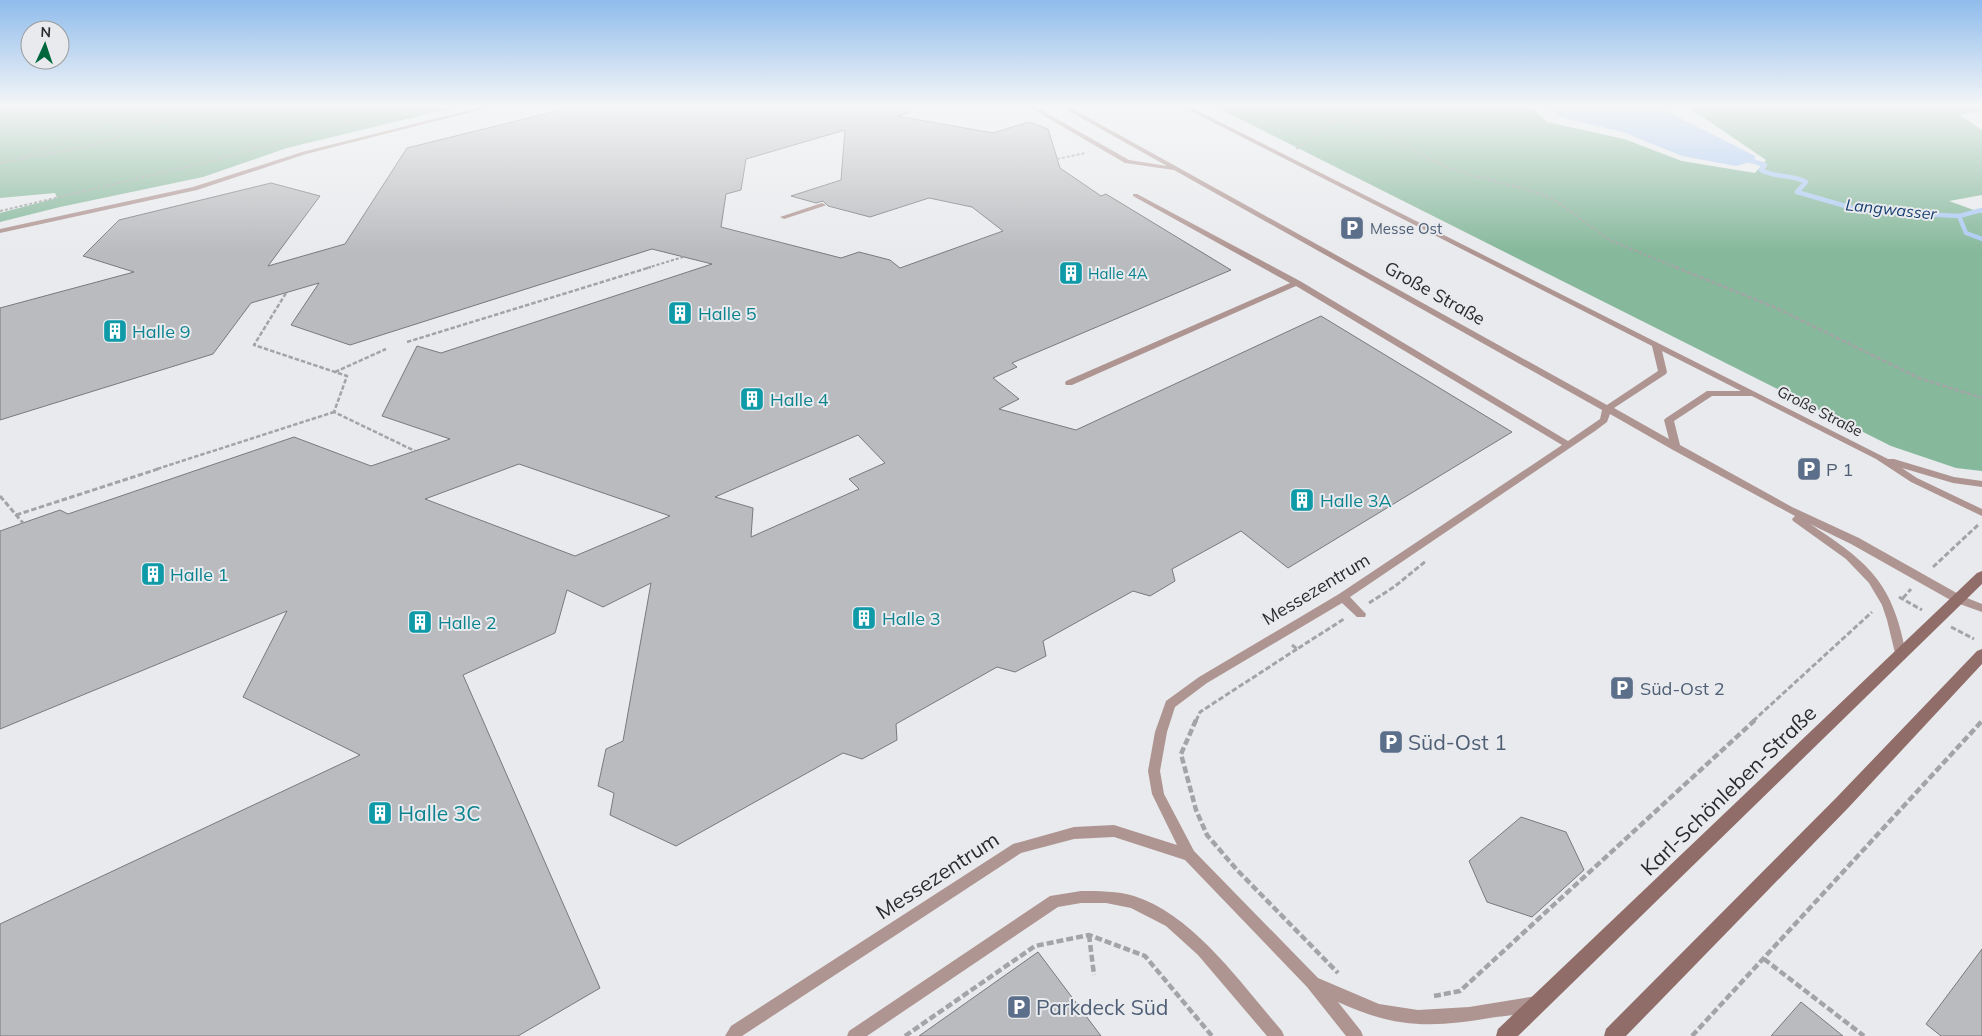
<svg xmlns="http://www.w3.org/2000/svg" width="1982" height="1036" font-family="Mulish,sans-serif">
	<rect width="100%" height="100%" fill="#e8eaed"/>
	<g fill="#86b89b">
		<path d="M0 107H456L287 148 203 177 60 207 0 222V213L57 198 55 193 0 198Z"/>
		<path d="M1216 107H1532L1547 122 1624 139 1682 161 1755 173 1766 160 1688 107H1982V111L1960 115 1982 130V195L1949 201 1982 213V471L1956 468 1891 446Z"/>
	</g>
	<path fill="#aac9f3" d="M1547 107H1658L1755 156 1754 161 1736 166 1682 156 1623 132 1563 118Z"/>
	<g fill="none" stroke-linecap="round" stroke-linejoin="round">
		<g stroke="#aac9f3" stroke-width="4.5">
			<path d="M1745 159 1765 165 1761 170C1775 178 1792 174 1806 182L1797 192 1856 209 1882 212 1959 216 1982 210"/>
			<path d="M1959 216 1966 233 1982 239"/>
		</g>
	</g>
	<g fill="#b9bbbe" stroke="#787a7d" fill-rule="evenodd">
		<path d="M573 107H910L911 112 897 116 993 133 1029 122 1048 129 1060 168 1101 196 1106 194 1231 270 1012 363 1017 367 993 378 1019 399 999 409 1076 430 1321 316 1512 432 1288 568 1241 531 1172 569 1175 581 1150 596 1133 591 1043 641 1046 656 1015 672 997 667 896 724 897 740 862 759 843 753 676 846 610 815 614 793 598 786 606 749 623 741 651 583 603 607 567 590 555 633 463 675 600 988 518 1036H0V924L360 755 243 697 287 611 0 729V531L60 510 68 514 294 437 371 466 450 439 382 416 417 346 441 353 712 264 652 249 350 345 291 325 319 283 251 303 213 354 0 420V308L134 272 83 256 119 220 271 183 320 196 268 266 345 244 407 148ZM845 130 841 180 791 196 816 203 823 201 828 206 870 217 929 198 972 207 1003 231 900 268 890 260 859 252 841 258 721 227 726 194 741 190 746 159ZM858 435 885 463 849 479 859 489 751 537 753 508 715 497ZM519 464 670 516 575 556 425 499Z"/>
		<path d="M1521 817 1566 832 1584 870 1532 917 1487 902 1469 861Z"/>
		<path d="M1982 949V1036H1941L1926 1024Z"/>
		<path d="M1038 952 1101 1036H919Z"/>
		<path d="M1801 1002 1843 1036H1771Z"/>
	</g>
	<g fill="none" stroke-linecap="round" stroke-linejoin="round">
		<g stroke="#a2a4a6" stroke-width="2" stroke-dasharray="3 2" stroke-linecap="butt">
			<path d="M1363 107 1350 115 1354 123 1406 145 1435 162 1463 173 1526 189 1552 198 1611 241 1678 268"/>
			<path d="M1296 149 1323 127 1350 115"/>
			<path d="M22 158 107 122 132 107"/>
			<path d="M1057 159 1086 153"/>
			<path d="M0 163 94 145 128 134 196 107"/>
			<path d="M0 211 220 159 396 107"/>
			<path d="M647 268 683 257"/>
		</g>
		<g stroke="#a2a4a6" stroke-width="2.5" stroke-dasharray="4.5 2" stroke-linecap="butt">
			<path d="M1675 267 1774 307 1919 378 1982 398"/>
			<path d="M286 293 254 345 347 376 334 412 415 451"/>
			<path d="M407 342 651 267"/>
			<path d="M335 372 386 349"/>
			<path d="M157 469 334 412"/>
		</g>
		<g stroke="#a2a4a6" stroke-width="3" stroke-dasharray="5.5 2.5" stroke-linecap="butt">
			<path d="M0 496 23 523"/>
			<path d="M16 515 161 468"/>
			<path d="M1933 567 1978 525"/>
			<path d="M1899 597 1922 610"/>
			<path d="M1903 598 1911 589"/>
			<path d="M1369 603 1394 587 1426 561"/>
			<path d="M1262 616 1269 623"/>
			<path d="M1951 627 1974 639"/>
			<path d="M1292 645 1297 649 1344 619"/>
			<path d="M1196 721 1200 712 1297 649"/>
			<path d="M1753 721 1872 612"/>
		</g>
		<g stroke="#a2a4a6" stroke-width="4.5" stroke-dasharray="7 3" stroke-linecap="butt">
			<path d="M1196 720 1181 754 1196 810 1207 835 1237 870 1338 973"/>
			<path d="M1089 935 1094 975"/>
			<path d="M1764 959 1864 1036"/>
			<path d="M1434 996 1460 991 1755 720"/>
			<path d="M905 1036 1035 946 1089 935 1145 956 1212 1036"/>
			<path d="M1692 1036 1982 721"/>
		</g>
		<g fill="#af9592" fill-rule="evenodd">
			<path d="M482 107H491L306 154 197 190 0 233V229L193 187 302 152Z"/>
			<path d="M1029 107H1036L1129 160 1167 166 1062 107H1069L1607 405 1658 371 1652 346 1183 107H1190L1888 459H1894L1954 477 1982 481V487L1953 483 1902 468 1917 478 1982 509V516L1911 482 1876 459 1752 396H1712L1674 421 1680 445 1792 507 1859 538 1962 596 1982 604V612L1954 602 1851 544 1810 524C1868 562 1893 582 1906 654L1904 657 1900 658 1896 657 1887 620 1882 605 1869 583 1846 559 1793 521 1792 519 1795 516 1673 450 1610 414 1607 422 1595 431 1350 597 1366 614 1365 617H1357L1342 603 1207 683 1175 707 1167 732 1160 771 1164 794 1194 851 1318 978 1379 1004 1418 1010 1469 1007 1536 996 1541 998 1543 1003 1541 1008C1527 1014 1511 1015 1496 1017 1433 1028 1396 1029 1338 1002L1361 1031 1363 1036H1346L1307 987 1185 860 1114 837 1074 839 1021 853 742 1036H725L731 1026 1013 844 1074 827 1114 825 1177 845 1152 794 1148 771 1155 732 1166 701 1199 677 1339 594 1562 445 1296 286 1072 385H1066L1065 383 1066 381 1290 283 1133 196V194H1137L1300 281 1568 441 1600 419 1602 410 1174 170 1125 163ZM1662 351 1741 391H1707L1666 418 1664 420 1669 439 1614 408 1666 374 1667 372Z"/>
			<path d="M822 203 826 205 824 206 784 219 780 217Z"/>
			<path d="M1081 891C1099 891 1117 891 1134 896 1194 915 1242 985 1282 1031L1284 1036H1267L1198 955 1166 926 1131 908 1106 903H1081L1058 907 867 1036H847L849 1031 1050 896Z"/>
		</g>
		<g fill="#906d69" fill-rule="evenodd">
			<path d="M1982 571V584L1518 1036H1496L1498 1029 1977 573Z"/>
			<path d="M1982 649V664L1849 807 1626 1036H1604L1606 1029 1837 797 1977 651Z"/>
		</g>
	</g>
	<linearGradient id="sky" x2="0" y2="1"><stop stop-color="#8fbcec"/><stop offset="0.42" stop-color="#f5f6f7"/><stop offset="1" stop-color="#f5f6f7" stop-opacity="0"/></linearGradient>
	<rect width="1982" height="252" fill="url(#sky)"/>
	<defs>
		<symbol id="parking-square" viewBox="-11 -11 22 22"><rect x="-9" y="-9" width="18" height="18" rx="4" fill="#5c6f8a" stroke="#e8eaed"/><path d="M-3.5-5.5H1a3.5 3.5 0 0 1 0 7H-1V5.5H-3.5ZM-1-3.4V-.6H.8a1.4 1.4 0 0 0 0-2.8Z" fill="#fff"/></symbol>
		<symbol id="building-square" viewBox="-11 -11 22 22"><rect x="-9" y="-9" width="18" height="18" rx="4" fill="#0f9aa8" stroke="#e8eaed"/><path d="M-4-6H4V6H1V3H-1V6H-4ZM-2.5-4.3h1.7v1.8h-1.7ZM.8-4.3h1.7v1.8H.8ZM-2.5-1h1.7V.8h-1.7ZM.8-1h1.7V.8H.8Z" fill="#fff"/></symbol>
	</defs>
	<g fill-rule="evenodd">
		<use href="#parking-square" x="1338" y="214" width="28" height="28"/>
		<use href="#building-square" x="1057" y="259" width="28" height="28"/>
		<use href="#building-square" x="666" y="299" width="28" height="28"/>
		<use href="#building-square" x="101" y="317" width="28" height="28"/>
		<use href="#building-square" x="738" y="385" width="28" height="28"/>
		<use href="#parking-square" x="1795" y="455" width="28" height="28"/>
		<use href="#building-square" x="1288" y="486" width="28" height="28"/>
		<use href="#building-square" x="139" y="560" width="28" height="28"/>
		<use href="#building-square" x="850" y="604" width="28" height="28"/>
		<use href="#building-square" x="406" y="608" width="28" height="28"/>
		<use href="#parking-square" x="1608" y="674" width="28" height="28"/>
		<use href="#parking-square" x="1377" y="728" width="28" height="28"/>
		<use href="#building-square" x="366" y="799" width="28" height="28"/>
		<use href="#parking-square" x="1005" y="993" width="28" height="28"/>
	</g>
	<g text-anchor="middle" dominant-baseline="central" stroke-width="4" stroke-linejoin="round" paint-order="stroke">
		<g font-size="15" fill="#4e5e75" stroke="#e8eaed" text-anchor="start">
			<text x="1370" y="228">Messe Ost</text>
		</g>
		<g font-size="15" fill="#0d838f" stroke="#e8eaed" text-anchor="start">
			<text x="1088" y="273">Halle 4A</text>
		</g>
		<g font-size="15" fill="#292a2b" stroke="#e8eaed">
			<text transform="translate(1820 411) rotate(27)">Große Straße</text>
		</g>
		<g font-size="16" font-style="italic" fill="#174072" stroke="#e8eaed">
			<text transform="translate(1891 209) rotate(6)">Langwasser</text>
		</g>
		<g font-size="18" fill="#292a2b" stroke="#e8eaed">
			<text transform="translate(1435 293) rotate(29)">Große Straße</text>
			<text transform="translate(1316 589) rotate(-31)">Messezentrum</text>
		</g>
		<g font-size="18" fill="#0d838f" stroke="#e8eaed" text-anchor="start">
			<text x="698" y="313">Halle 5</text>
			<text x="132" y="331">Halle 9</text>
			<text x="770" y="399">Halle 4</text>
			<text x="1320" y="500">Halle 3A</text>
			<text x="170" y="574">Halle 1</text>
			<text x="882" y="618">Halle 3</text>
			<text x="438" y="622">Halle 2</text>
		</g>
		<g font-size="18" fill="#4e5e75" stroke="#e8eaed" text-anchor="start">
			<text x="1826" y="469">P 1</text>
			<text x="1640" y="688">Süd-Ost 2</text>
		</g>
		<g font-size="21" fill="#4e5e75" stroke="#e8eaed" text-anchor="start">
			<text x="1408" y="742">Süd-Ost 1</text>
			<text x="1036" y="1007">Parkdeck Süd</text>
		</g>
		<g font-size="21" fill="#292a2b" stroke="#e8eaed">
			<text transform="translate(1728 790) rotate(-44)">Karl-Schönleben-Straße</text>
			<text transform="translate(937 875) rotate(-33)">Messezentrum</text>
		</g>
		<g font-size="21" fill="#0d838f" stroke="#e8eaed" text-anchor="start">
			<text x="398" y="813">Halle 3C</text>
		</g>
	</g>
	<g transform="translate(45 45) rotate(3)"><circle r="24" fill="#e8eaed" stroke="#9c9d9f"/>
	<path d="M0-4L9 19L0 12L-9 19Z" fill="#00673d"/>
	<text y="-8" font-size="14" font-weight="bold" text-anchor="middle" fill="#292a2b">N</text>
	</g>
</svg>
